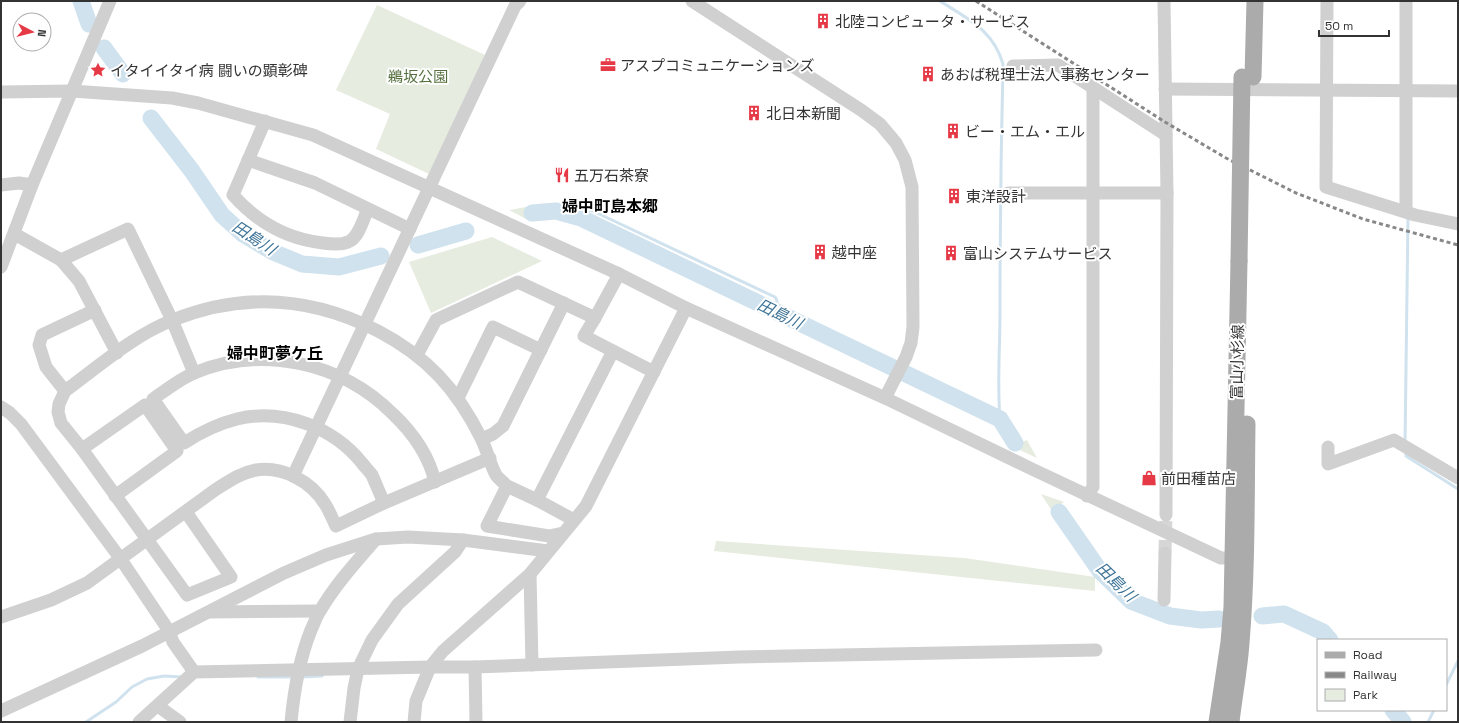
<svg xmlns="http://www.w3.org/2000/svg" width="1459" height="723" font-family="'Space Grotesk','Noto Sans JP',sans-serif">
	<rect width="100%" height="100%" fill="#fff"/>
	<g fill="#e6ecdf">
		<path d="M377 5 485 55 429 174 376 149 390 114 336 90Z"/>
		<path d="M526 207 532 222 509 210Z"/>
		<path d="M492 237 542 261 431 313 409 262Z"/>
		<path d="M1027 440 1037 458 1011 446Z"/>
		<path d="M1041 494 1064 502 1052 511Z"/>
		<path d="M716 541 964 558 1095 577V591L714 551Z"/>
	</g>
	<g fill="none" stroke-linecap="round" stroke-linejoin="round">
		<g stroke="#cfe2ee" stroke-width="3">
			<path d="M940 1C968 19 993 30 1003 64 1001 147 1000 230 1000 313 1000 348 997 384 1000 419"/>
			<path d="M581 218 585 212 590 210 595 212 775 297C779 302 777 305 775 311"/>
			<path d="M1405 443 1408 217"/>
			<path d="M1406 451V456L1458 489"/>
			<path d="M1168 529V517"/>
			<path d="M1168 551V537"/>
			<path d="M258 677H294"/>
			<path d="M302 677 322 676"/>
			<path d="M1446 685 1458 661"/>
			<path d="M86 722 116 702 132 687 147 679 164 676 182 677"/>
			<path d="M1428 722 1434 710"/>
		</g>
		<g stroke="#cfe2ee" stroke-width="17">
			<path d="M81 1 89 24"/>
			<path d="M104 48 123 74"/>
			<path d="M151 118 192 171 222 215 243 234 273 252 302 264 339 267 381 256"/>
			<path d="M532 213 556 211 581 218 1000 419 1015 443"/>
			<path d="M418 245 466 231"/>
			<path d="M1059 512 1100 571 1131 601 1170 616 1201 620 1219 619"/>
			<path d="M1262 616 1284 614 1323 632 1330 640"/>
			<path d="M1393 710 1403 722"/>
		</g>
		<path stroke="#d6d6d6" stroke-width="13" stroke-dasharray="13 6" stroke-linecap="butt" d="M1165 553 1166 515"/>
		<g stroke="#d0d0d0" stroke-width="13">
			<path d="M692 1 861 110 880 124 896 143 905 160 912 187 913 327 911 343 906 357 885 398"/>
			<path d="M1164 1 1167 193 1166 515"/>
			<path d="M1327 1 1326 187 1415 215 1458 224"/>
			<path d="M1013 66 1058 65 1166 135"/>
			<path d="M1165 89 1458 91"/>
			<path d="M1 92 72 91 172 98 198 103 313 135 619 274 686 308 885 398 1034 470 1221 558H1242"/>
			<path d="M265 121 233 195C257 222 287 239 323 243 330 244 341 245 348 242 359 238 363 219 368 209"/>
			<path d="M248 160 315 183 410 229"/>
			<path d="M1 185 19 183 32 185"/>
			<path d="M1008 193H1167"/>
			<path d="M1406 212V1"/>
			<path d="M13 236 20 237 61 260 79 281 117 353"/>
			<path d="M61 260 128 229 172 320 194 373"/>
			<path d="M1 267 32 185 110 1"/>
			<path d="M595 318 584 336 613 351"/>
			<path d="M417 355 436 320 518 282 595 318 619 274"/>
			<path d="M65 391 46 367 39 345 42 335 95 310"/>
			<path d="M458 398 493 327 541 350"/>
			<path d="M1 407 10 413 21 424 120 558 169 631 173 642 194 672"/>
			<path d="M482 439 493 434 503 426 564 303"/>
			<path d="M1328 447V464L1394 440 1458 478"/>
			<path d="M82 449 145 405 177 451 115 496"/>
			<path d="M293 476 515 6 520 1"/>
			<path d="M1087 496 1093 487V88"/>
			<path d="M537 500 574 520"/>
			<path d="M384 503C380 494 376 484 372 475 369 471 365 467 362 463 333 427 283 408 237 419 217 424 201 432 184 443L153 399C166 390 180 379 194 373 262 345 341 362 393 414 412 432 429 456 435 482"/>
			<path d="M186 512 231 577 187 595 82 449 61 423 58 412 59 404 65 391C99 366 134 335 173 320 243 292 312 297 378 331 401 343 421 357 439 376 456 394 470 416 481 438 487 450 490 464 496 475 499 479 503 482 507 486"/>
			<path d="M563 533 549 536 487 526 507 486 537 500 613 351 654 372"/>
			<path d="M530 574 532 665"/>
			<path d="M1164 600 1165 553"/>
			<path d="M211 612 319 611"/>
			<path d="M1 617 51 600 87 583 215 490C228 482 240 473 256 470 282 466 311 481 325 504 329 510 332 518 336 526L384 503 490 458"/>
			<path d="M475 667 476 722"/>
			<path d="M158 706 180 722"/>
			<path d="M1 711 142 646 284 573 326 555 376 539 408 537 463 540 548 551"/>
			<path d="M139 722 194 672 430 667H475L739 657 1096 650"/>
			<path d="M291 722C294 690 299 660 311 630 314 624 316 617 320 611 335 585 356 562 376 539"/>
			<path d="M350 722 354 688 358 669 372 640 398 604 455 552 463 540"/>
			<path d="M414 722 416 701 430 667 443 651 530 574 586 506 686 308"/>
		</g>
		<g stroke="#ababab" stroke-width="17">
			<path d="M1253 77 1255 1"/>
			<path d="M1217 722 1229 642 1232 607 1239 261"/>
			<path d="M1231 722C1234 696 1239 670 1241 643 1247 570 1246 497 1247 424"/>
		</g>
		<path stroke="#888" stroke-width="3" stroke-dasharray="4 3" stroke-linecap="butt" d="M976 1 1165 122 1226 158 1296 193 1363 219 1458 245"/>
		<path stroke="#ababab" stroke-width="17" d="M1239 261 1242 77"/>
	</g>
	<defs>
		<symbol id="building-bare" viewBox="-9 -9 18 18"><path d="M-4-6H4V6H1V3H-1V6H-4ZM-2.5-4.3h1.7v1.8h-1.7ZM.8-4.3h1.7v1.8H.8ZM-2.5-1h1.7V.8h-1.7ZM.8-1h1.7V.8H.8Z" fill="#e63946" stroke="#fff" stroke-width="2.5" paint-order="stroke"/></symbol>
		<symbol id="office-bare" viewBox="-9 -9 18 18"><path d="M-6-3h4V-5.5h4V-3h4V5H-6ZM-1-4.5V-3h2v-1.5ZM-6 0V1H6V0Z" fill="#e63946" stroke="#fff" stroke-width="2.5" paint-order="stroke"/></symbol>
		<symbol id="sight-bare" viewBox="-9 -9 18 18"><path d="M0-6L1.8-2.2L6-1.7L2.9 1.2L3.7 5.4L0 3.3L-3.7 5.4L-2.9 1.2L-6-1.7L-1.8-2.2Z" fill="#e63946" stroke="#fff" stroke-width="2.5" paint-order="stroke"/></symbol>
		<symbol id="restaurant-bare" viewBox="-9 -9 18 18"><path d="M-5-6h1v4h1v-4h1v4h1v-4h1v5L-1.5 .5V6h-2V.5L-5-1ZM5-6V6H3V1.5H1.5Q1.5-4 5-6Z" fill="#e63946" stroke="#fff" stroke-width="2.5" paint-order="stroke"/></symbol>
		<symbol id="shop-bare" viewBox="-9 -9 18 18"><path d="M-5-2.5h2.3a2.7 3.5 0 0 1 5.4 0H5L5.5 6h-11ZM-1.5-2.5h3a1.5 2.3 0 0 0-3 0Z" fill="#e63946" stroke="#fff" stroke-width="2.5" paint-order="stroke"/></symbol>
	</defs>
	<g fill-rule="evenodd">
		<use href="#building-bare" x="812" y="10" width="22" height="22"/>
		<use href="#office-bare" x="597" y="54" width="22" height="22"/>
		<use href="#sight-bare" x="87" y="59" width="22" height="22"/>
		<use href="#building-bare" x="917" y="63" width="22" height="22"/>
		<use href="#building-bare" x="743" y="102" width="22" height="22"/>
		<use href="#building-bare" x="942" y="120" width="22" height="22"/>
		<use href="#restaurant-bare" x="551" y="164" width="22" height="22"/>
		<use href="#building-bare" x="943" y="185" width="22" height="22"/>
		<use href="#building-bare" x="809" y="241" width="22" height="22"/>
		<use href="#building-bare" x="940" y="242" width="22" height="22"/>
		<use href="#shop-bare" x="1138" y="467" width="22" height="22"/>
	</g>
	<g text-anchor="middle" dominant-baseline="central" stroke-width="4" stroke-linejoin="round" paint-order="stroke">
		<g font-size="15" fill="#333" stroke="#fff" text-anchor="start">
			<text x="835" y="21">北陸コンピュータ・サービス</text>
			<text x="620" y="65">アスプコミュニケーションズ</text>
			<text x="110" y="70">イタイイタイ病 闘いの顕彰碑</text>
			<text x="940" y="74">あおば税理士法人事務センター</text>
			<text x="766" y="113">北日本新聞</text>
			<text x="965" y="131">ビー・エム・エル</text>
			<text x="574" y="175">五万石茶寮</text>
			<text x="966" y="196">東洋設計</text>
			<text x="832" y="252">越中座</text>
			<text x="963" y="253">富山システムサービス</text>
			<text x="1161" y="478">前田種苗店</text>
		</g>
		<g font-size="15" fill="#56703f" stroke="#fff">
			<text x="418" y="76">鵜坂公園</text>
		</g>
		<g font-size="15" fill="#333" stroke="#fff">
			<text transform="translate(1237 362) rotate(-89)">富山小杉線</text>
		</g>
		<g font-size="16" font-weight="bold" fill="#000" stroke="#fff">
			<text x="610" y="206">婦中町島本郷</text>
			<text x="275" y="353">婦中町夢ケ丘</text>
		</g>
		<g font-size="16" font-style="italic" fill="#3f7597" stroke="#fff">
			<text transform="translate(254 238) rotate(33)">田島川</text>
			<text transform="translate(780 314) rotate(26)">田島川</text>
			<text transform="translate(1116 582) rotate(44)">田島川</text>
		</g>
	</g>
	<rect width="1459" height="723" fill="none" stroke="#333333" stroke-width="4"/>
	<rect x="1317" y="639" width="130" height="72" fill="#ffffff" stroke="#adadad"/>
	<rect x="1325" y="652" width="20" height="6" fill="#ababab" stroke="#adadad"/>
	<text x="1353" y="659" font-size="12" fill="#333333">Road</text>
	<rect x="1325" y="672" width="20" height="6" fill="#888888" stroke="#adadad"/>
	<text x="1353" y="679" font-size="12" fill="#333333">Railway</text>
	<rect x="1325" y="689" width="20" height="12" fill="#e6ecdf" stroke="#adadad"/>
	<text x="1353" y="699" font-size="12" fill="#333333">Park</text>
	<g transform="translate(32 32) rotate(97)"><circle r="19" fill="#ffffff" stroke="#adadad"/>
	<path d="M0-3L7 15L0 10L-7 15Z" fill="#e63946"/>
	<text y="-6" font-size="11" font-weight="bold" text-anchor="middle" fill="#333333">N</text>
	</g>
	<path d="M1319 30v6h70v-6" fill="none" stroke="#333333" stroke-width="2"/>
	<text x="1325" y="30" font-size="12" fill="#333333" stroke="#ffffff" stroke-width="3" paint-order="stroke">50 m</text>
</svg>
